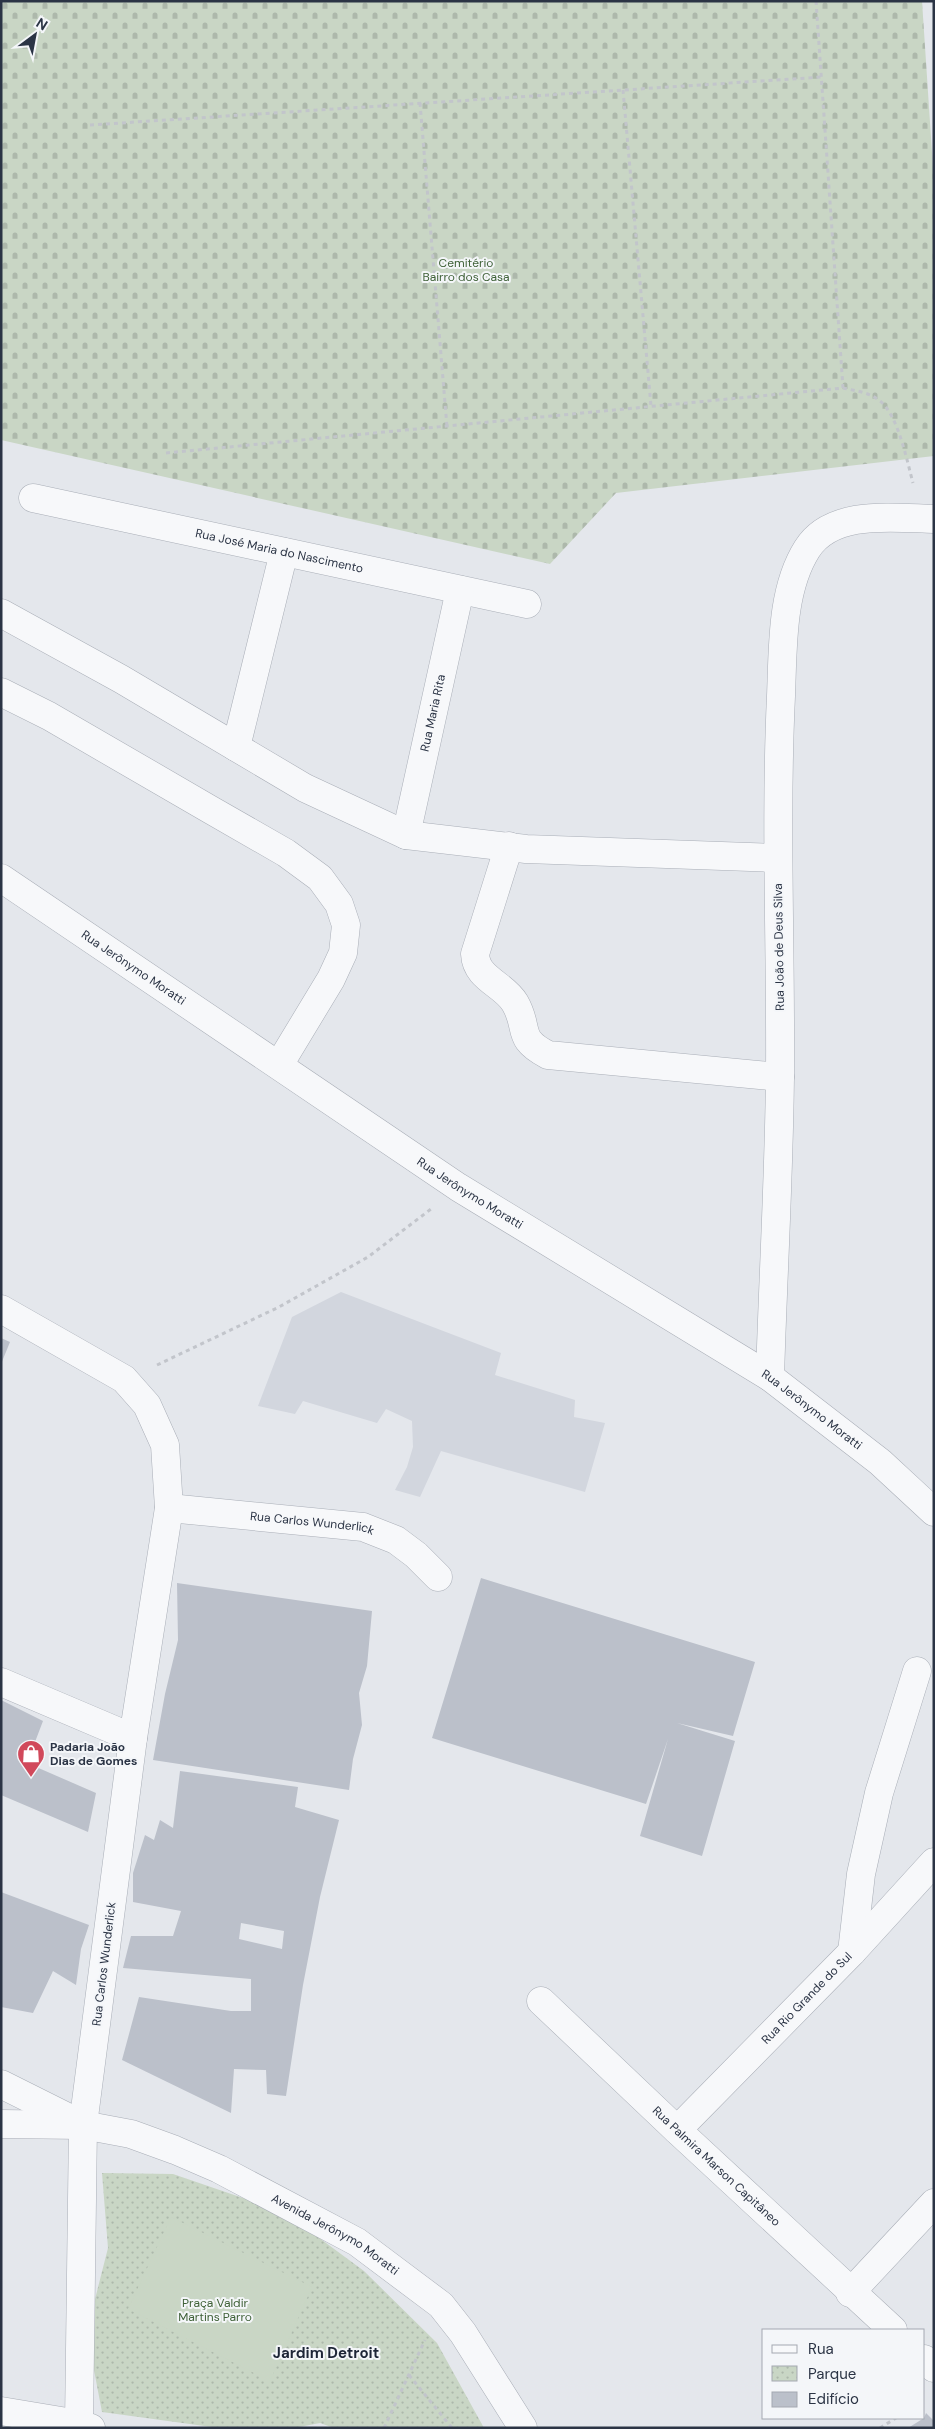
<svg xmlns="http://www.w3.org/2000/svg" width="935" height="2429" font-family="'DM Sans',sans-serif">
	<defs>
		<pattern id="cemetery-stones" width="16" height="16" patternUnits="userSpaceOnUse" patternTransform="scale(1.25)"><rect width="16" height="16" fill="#c9d6c5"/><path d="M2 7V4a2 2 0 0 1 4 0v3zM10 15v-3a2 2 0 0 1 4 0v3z" fill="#adb8ab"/></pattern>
		<pattern id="park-dots" width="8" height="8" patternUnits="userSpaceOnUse" patternTransform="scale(1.25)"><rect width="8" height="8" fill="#c9d6c5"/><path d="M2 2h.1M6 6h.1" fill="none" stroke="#adb8ab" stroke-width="1.8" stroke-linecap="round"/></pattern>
	</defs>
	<rect width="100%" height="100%" fill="#e4e7ec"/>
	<path fill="#d2d6de" d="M341 1292 501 1353 495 1375 575 1400 574 1417 605 1423 585 1492 441 1451 420 1497 395 1490 407 1467 413 1447 412 1421 386 1409 377 1423 303 1401 295 1414 258 1406 292 1317Z"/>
	<path fill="url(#cemetery-stones)" d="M1 1H922L934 183V456L616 493 550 564 1 440Z"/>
	<path fill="url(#park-dots)" d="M102 2173 173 2174 284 2212 364 2271 437 2343 484 2428H334L320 2423 294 2428H219L102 2412 93 2365 92 2311 108 2248Z"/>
	<path fill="#c9d6c5" d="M171 2217 312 2287 270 2381 128 2309Z"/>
	<g fill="#bbc0ca" fill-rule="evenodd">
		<path d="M1 1338 10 1342 1 1364Z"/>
		<path d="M481 1578 755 1662 733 1736 677 1723 735 1741 702 1856 640 1836 668 1739 646 1804 432 1738Z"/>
		<path d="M177 1583 372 1611 367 1666 359 1693 362 1725 353 1759 349 1790 153 1760 165 1694 178 1640Z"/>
		<path d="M1 1700 43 1721 27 1763 96 1793 88 1832 1 1795Z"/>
		<path d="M180 1771 298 1787 295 1807 339 1820 320 1897 303 1985 286 2096 267 2094 266 2070 234 2069 231 2113 122 2060 139 1997 231 2011H251V1979L123 1968 131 1936H173L181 1911 133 1902V1873L145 1835 154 1840 160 1820 173 1828ZM241 1923 284 1931 282 1949 239 1939Z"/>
		<path d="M1 1892 89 1925 81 1949 76 1985 53 1971 33 2013 1 2007Z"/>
		<path d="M926 2413 934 2421V2428H908L924 2418Z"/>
	</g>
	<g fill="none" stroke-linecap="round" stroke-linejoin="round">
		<defs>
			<g id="street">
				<path id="s1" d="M33 498 527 604"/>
				<path d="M1 613 121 679 305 788 406 835 526 849 778 858"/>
				<path d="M1 692 49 716 211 810 286 853 320 878 339 904 346 925 343 953 331 979 279 1065"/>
				<path d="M236 747 284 552"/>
				<path id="s2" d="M406 835 460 590"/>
				<path d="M509 846 475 954C476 979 504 984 515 1003 530 1029 515 1038 548 1055L780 1077"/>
				<path id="s3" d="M1 878 458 1187 770 1377 880 1462 934 1512"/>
				<path d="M1 1309 124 1379 147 1405 165 1445 169 1508 133 1738 83 2125 79 2424"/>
				<path d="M770 1377C773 1277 779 1176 780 1075 781 949 775 822 781 696 783 648 781 590 807 549 832 509 894 518 934 519"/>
				<path id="s4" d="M169 1508 363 1527 396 1540 416 1555 438 1577"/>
				<path d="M1 1682 133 1738"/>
				<path d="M852 1952 861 1874 879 1793 917 1671"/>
				<path id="s5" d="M541 2001 677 2130 893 2330"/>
				<path d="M1 2084 77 2122"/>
				<path id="s6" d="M1 2124 83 2125 131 2134 175 2150 219 2169 357 2242 441 2305 463 2333 523 2428"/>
				<path id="s7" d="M677 2130 852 1952 934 1862"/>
				<path d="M850 2293 934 2203"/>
				<path d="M924 2359 934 2368"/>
				<path d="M1 2411 79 2424 91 2428"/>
			</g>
		</defs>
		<use href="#street" stroke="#a9aeb7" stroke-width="29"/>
		<g stroke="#c2c5cb" stroke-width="3" stroke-dasharray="4 4" stroke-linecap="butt">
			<path d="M816 1 843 388"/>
			<path d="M623 90 651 406"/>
			<path d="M420 103 447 427"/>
			<path d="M90 125 822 77"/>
			<path d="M166 453 843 388C856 391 869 392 880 401 898 415 907 461 913 483"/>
			<path d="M157 1365 279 1307 368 1257 431 1209"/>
			<path d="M409 2375 452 2428"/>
			<path d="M384 2428 425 2340"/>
			<path d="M880 2428 896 2418"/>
		</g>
		<use href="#street" stroke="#f7f8fa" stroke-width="28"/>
	</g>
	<defs>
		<symbol id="shop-pin" viewBox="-11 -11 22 30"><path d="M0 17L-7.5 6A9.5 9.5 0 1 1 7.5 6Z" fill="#d1495b" stroke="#f4f6f9"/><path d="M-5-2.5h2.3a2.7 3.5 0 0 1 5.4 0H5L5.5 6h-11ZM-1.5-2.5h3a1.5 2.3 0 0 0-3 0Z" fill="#fff"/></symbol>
	</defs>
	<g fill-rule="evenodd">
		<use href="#shop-pin" x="15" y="1738" width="32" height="43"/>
	</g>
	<g text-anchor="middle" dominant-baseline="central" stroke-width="4" stroke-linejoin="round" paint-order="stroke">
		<g font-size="12" fill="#3f6138" stroke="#f4f6f9">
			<text x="466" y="263">Cemitério<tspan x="466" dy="14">Bairro dos Casa</tspan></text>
			<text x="215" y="2303">Praça Valdir<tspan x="215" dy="14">Martins Parro</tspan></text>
		</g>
		<g font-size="12" fill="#2b3445" stroke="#f4f6f9">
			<text stroke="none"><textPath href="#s1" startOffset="252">Rua José Maria do Nascimento</textPath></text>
			<text stroke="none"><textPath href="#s2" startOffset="125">Rua Maria Rita</textPath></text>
			<text transform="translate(779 947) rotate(-91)">Rua João de Deus Silva</text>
			<text stroke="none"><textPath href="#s3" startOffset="160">Rua Jerônymo Moratti</textPath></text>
			<text stroke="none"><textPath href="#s3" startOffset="565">Rua Jerônymo Moratti</textPath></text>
			<text stroke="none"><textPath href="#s3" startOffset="970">Rua Jerônymo Moratti</textPath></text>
			<text stroke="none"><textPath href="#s4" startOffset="144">Rua Carlos Wunderlick</textPath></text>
			<text transform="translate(104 1964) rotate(-83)">Rua Carlos Wunderlick</text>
			<text stroke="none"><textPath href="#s7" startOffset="185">Rua Rio Grande do Sul</textPath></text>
			<text stroke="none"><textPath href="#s5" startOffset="241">Rua Palmira Marson Capitâneo</textPath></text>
			<text stroke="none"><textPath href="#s6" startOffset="359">Avenida Jerônymo Moratti</textPath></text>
		</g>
		<g font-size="12" font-weight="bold" fill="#2b3445" stroke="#f4f6f9" text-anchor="start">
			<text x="50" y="1747">Padaria João<tspan x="50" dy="14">Dias de Gomes</tspan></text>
		</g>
		<g font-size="15" font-weight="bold" fill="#1d2536" stroke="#f4f6f9">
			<text x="326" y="2353">Jardim Detroit</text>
		</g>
	</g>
	<rect width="935" height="2429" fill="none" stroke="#2b3445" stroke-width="5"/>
	<rect x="762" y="2329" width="162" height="90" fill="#f4f6f9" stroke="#a4a8b1"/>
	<rect x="772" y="2345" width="25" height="8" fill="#f7f8fa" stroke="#a4a8b1"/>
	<text x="808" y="2354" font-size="15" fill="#2b3445">Rua</text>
	<rect x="772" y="2366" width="25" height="15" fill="url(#park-dots)" stroke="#a4a8b1"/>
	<text x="808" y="2379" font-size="15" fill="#2b3445">Parque</text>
	<rect x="772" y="2392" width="25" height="15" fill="#bbc0ca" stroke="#a4a8b1"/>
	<text x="808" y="2404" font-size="15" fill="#2b3445">Edifício</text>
	<g transform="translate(35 35) rotate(32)" stroke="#f4f6f9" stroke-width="4" paint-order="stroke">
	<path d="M0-4L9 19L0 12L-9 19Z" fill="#2b3445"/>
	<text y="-8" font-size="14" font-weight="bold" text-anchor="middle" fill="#2b3445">N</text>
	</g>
</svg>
